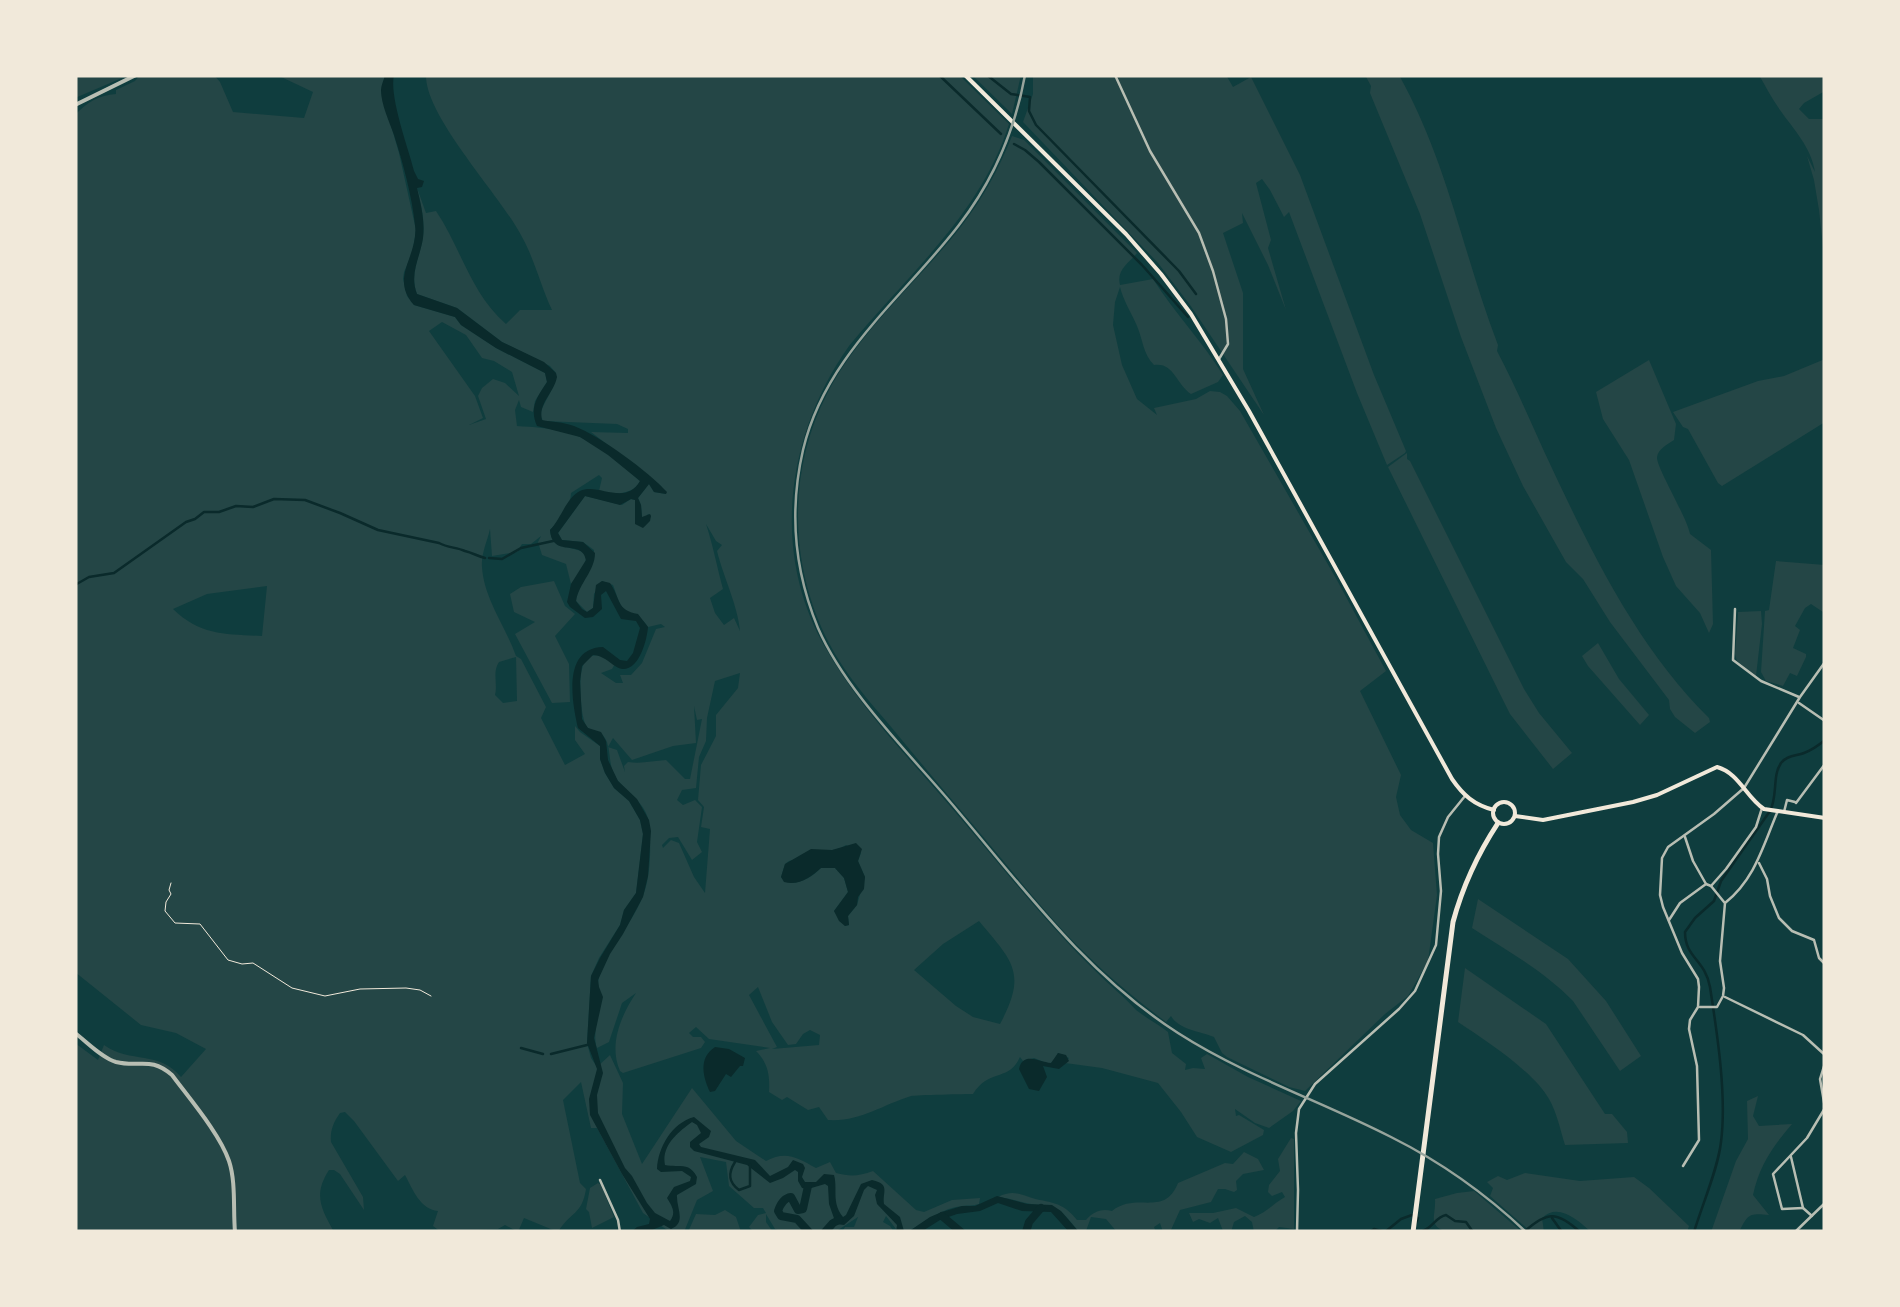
<svg xmlns="http://www.w3.org/2000/svg" width="1900" height="1307" font-family="'Titillium Web',sans-serif">
	<rect width="100%" height="100%" fill="#0f3d3e"/>
	<g fill="#244646" fill-rule="evenodd">
		<path d="M75 75H129L75 98Z"/>
		<path d="M140 75H214L220 82 233 112 304 118 313 92 277 75H385L381 91 399 153 416 230 412 254 404 272 403 279 407 296 414 305 455 317 461 325 496 348 545 373 547 382 535 401 533 412 521 407 519 400 515 410 517 426C533 427 550 428 566 432 591 438 621 464 640 481 634 495 613 495 599 491L602 478 599 475 571 493C571 505 559 521 550 530 552 557 592 541 585 563 582 571 576 577 571 584L566 564 542 555 538 542 541 536 531 544H522L517 552 492 556 490 529C487 542 481 554 482 567 484 599 506 627 516 656L521 659 546 707 541 718 565 765 585 754 575 740V726L580 732 600 746V759L605 773 614 788 629 801 640 820 643 834 636 893 624 910 620 925 599 958 591 976 587 1043 591 1058 597 1067 610 1055 623 1083 622 1114 642 1164 692 1088 736 1141 766 1161C786 1150 798 1158 816 1168L830 1162 836 1173C851 1177 859 1176 873 1171L916 1210 924 1212 952 1200 980 1198 979 1204C973 1206 968 1205 962 1206 943 1208 925 1221 909 1231L896 1229 886 1216 883 1222 890 1226 894 1232H842L845 1227H854L858 1217 835 1232H783L775 1229 766 1214V1222L773 1232H754L749 1227 758 1215 766 1213 763 1208H754L729 1186 726 1162 700 1157 713 1191 697 1200 684 1232H670L643 1213 597 1128H591L581 1082 563 1100 580 1183 586 1189C582 1215 571 1211 558 1232L524 1218 518 1232 505 1225 498 1229 441 1232 433 1226 438 1211C420 1209 413 1190 405 1175L398 1181 354 1121 345 1112 340 1113C333 1123 330 1131 331 1142L363 1197 364 1210 340 1174 334 1170H329C313 1195 321 1208 334 1232H75V1043L98 1060 104 1045C131 1064 159 1050 181 1077L206 1049 176 1033 141 1025 75 972V115C87 102 99 95 116 94V90L135 81ZM442 322 466 335 482 358 494 361 512 372 519 396 505 383 493 379 482 388 478 396 486 419 469 425 483 418 475 396 429 331ZM267 586 262 636C226 634 201 636 173 609L207 594ZM516 657 517 701 503 703 495 695C498 684 492 672 499 662Z"/>
		<path d="M426 75H959L1009 124C981 214 907 275 849 346 787 433 770 551 825 647 861 711 915 764 962 820 1013 880 1061 942 1120 994 1126 999 1131 1005 1136 1010 1146 1018 1158 1024 1168 1032L1172 1053 1186 1064 1185 1070 1193 1068 1205 1069 1201 1058 1207 1054 1248 1077 1301 1101 1293 1111 1269 1128 1255 1123 1235 1109 1236 1116 1239 1115 1264 1130 1263 1135 1231 1152 1197 1137 1181 1112 1158 1083 1102 1068 1065 1063 1069 1058 1058 1053 1054 1061 1049 1064 1034 1058 1023 1061 1020 1057C1009 1082 989 1068 973 1094 968 1094 915 1095 911 1096 882 1105 860 1122 828 1120L819 1107 808 1110 787 1097 782 1100 769 1092C770 1075 768 1063 756 1051L770 1048 709 1039 696 1027 689 1033 693 1037H701L705 1042 701 1048 623 1073 620 1071C608 1044 622 1014 636 993L622 1003 609 1042 597 1048C593 1036 597 1024 598 1011 600 999 596 985 600 973 610 945 634 922 644 893 651 873 651 846 649 825 648 806 631 795 620 783 607 769 612 753 606 740 601 730 596 733 588 728 580 721 579 679 582 669 584 662 585 662 590 656L599 655 615 664 612 669 601 673 616 683H623L620 675H631L642 663 656 629 665 627 661 624 648 627C642 617 638 619 628 613 619 607 617 595 613 585L602 581 594 594 593 608 587 612 576 601C579 580 594 573 594 550L583 542 562 540 558 533 585 496 622 505 631 499 635 500V512L645 526 651 516 648 514 646 517H642L641 505 638 498 649 484 654 492 666 494 661 486 591 432 628 433V429L617 424 543 421 540 414C545 399 555 389 556 373L550 366 502 342 457 308 417 294C409 273 420 258 423 237 425 220 421 204 417 188L426 213 436 211C461 248 471 294 506 324L520 310H552C541 287 534 258 522 237 501 196 425 117 426 75ZM706 524 716 541 722 545 717 551C723 576 738 606 740 631L734 618 724 625 715 613 710 598 723 589C717 567 713 545 706 524ZM740 673 738 688 716 715V736L701 765 698 800 704 807 701 827 710 829 705 893 694 877 679 843 671 840 663 848 662 845 669 838 678 837 692 860 702 852 697 842 702 807 695 800 683 805 677 800 682 790 696 788 699 757 706 741 707 718 715 681ZM694 706 697 720 702 719 690 779H685L666 760C653 761 641 764 628 762L624 766 625 772 617 750 608 747 613 738 632 760 673 746 696 743ZM846 845 861 853 858 861 865 877 857 905 848 916 849 925 845 926 834 911 848 892 844 878 835 868H821C811 878 792 890 781 877L785 864 789 861 841 848ZM979 921C1012 961 1028 972 1000 1024L973 1017 956 1006 914 970 943 944ZM758 987 772 1022 788 1045 796 1044 803 1034 810 1030 820 1035 819 1045 772 1049 777 1047 749 995Z"/>
		<path d="M972 75H1021L1012 114Z"/>
		<path d="M1033 75H1226L1233 87 1251 77 1300 175 1374 375 1406 451 1405 453 1387 465 1357 393 1289 212 1284 217 1270 190 1262 179 1256 183 1271 240 1268 248 1286 310 1268 265 1242 213 1243 223 1223 233 1243 293V369L1264 415 1190 305 1158 263 1023 122 1033 94Z"/>
		<path d="M1365 75H1399C1448 163 1463 254 1498 345L1497 351C1514 383 1528 416 1543 449 1587 543 1634 644 1709 718L1710 722 1695 733 1675 717 1670 709 1669 700 1610 622 1583 579 1566 562 1523 486 1496 428 1461 337 1420 214 1370 93 1371 86Z"/>
		<path d="M1759 75H1825V91L1804 103 1799 109 1809 119H1825V266L1819 210 1814 180 1807 156 1815 172C1811 147 1794 130 1780 110 1772 99 1766 87 1759 75Z"/>
		<path d="M1012 136 1024 140 1137 253C1129 263 1116 270 1120 285L1153 279C1174 312 1202 341 1223 375L1218 382 1191 394C1176 384 1174 362 1154 365 1143 354 1143 340 1137 326 1131 312 1123 300 1120 287L1115 302 1113 325 1122 365 1137 399 1157 415 1154 408 1196 399 1210 391 1220 392 1227 396 1240 411 1338 582 1386 671 1360 691 1401 775 1396 797 1400 815 1411 830 1433 843 1437 895 1428 961 1408 996 1385 1014 1305 1091 1289 1087 1227 1057 1222 1053 1214 1037C1200 1031 1179 1030 1171 1016L1166 1022C1137 1000 1110 978 1085 953 1045 914 1011 869 975 827 947 794 919 761 892 728 869 701 845 674 829 643 789 566 787 471 827 394 860 330 916 284 960 228 982 200 999 169 1012 136Z"/>
		<path d="M1825 359V422L1722 486 1718 483 1688 429 1683 427 1673 412 1758 381 1784 376Z"/>
		<path d="M1649 360 1676 424 1674 440C1668 444 1658 449 1657 457 1656 467 1687 517 1690 534L1711 550 1713 624 1709 633 1700 613 1676 586 1663 557 1629 460 1603 419 1596 392Z"/>
		<path d="M1407 453V459L1410 461 1524 689 1539 713 1572 753 1553 769 1510 714 1502 698 1388 467Z"/>
		<path d="M1776 561 1825 565V610L1823 612 1811 604 1805 608 1795 626 1800 630 1793 648 1806 654V657L1797 676 1790 673 1783 686 1766 681 1761 672 1765 611 1769 610Z"/>
		<path d="M554 581 565 606 575 614 555 636 569 664 570 702 552 703 515 634 535 622 514 612 510 594 521 587Z"/>
		<path d="M1761 611 1762 624 1756 676 1737 661 1735 654 1738 614V612Z"/>
		<path d="M1598 643 1619 679 1649 715 1640 725 1588 666 1582 656Z"/>
		<path d="M1478 899 1568 959 1606 1001 1641 1056 1620 1071 1573 1001C1544 971 1506 950 1472 928Z"/>
		<path d="M1465 968 1546 1024 1605 1114H1612L1627 1132 1628 1143 1565 1145C1560 1129 1557 1113 1549 1099 1533 1071 1485 1040 1458 1022Z"/>
		<path d="M1758 1096 1753 1116 1759 1126 1792 1124C1773 1146 1759 1166 1753 1195L1769 1215C1749 1213 1748 1214 1739 1232H1711L1736 1161 1748 1139 1747 1101Z"/>
		<path d="M1291 1138 1294 1139V1229L1279 1227 1274 1232H1254L1252 1222 1245 1216 1234 1222 1231 1232 1223 1231 1218 1218 1210 1223 1199 1219 1193 1222 1189 1213H1213L1236 1208 1254 1217C1266 1213 1274 1203 1285 1197L1282 1192 1272 1196 1268 1192 1269 1185 1280 1171 1278 1159Z"/>
		<path d="M1244 1152 1258 1159 1264 1170 1243 1174 1236 1181 1237 1190 1234 1192 1225 1189H1218L1211 1202 1180 1210 1170 1232H1163L1160 1223 1154 1227 1156 1232H1117L1106 1219 1091 1217 1086 1231 1079 1232C1058 1207 1063 1209 1031 1204 1020 1202 1009 1198 998 1197 1016 1188 1023 1197 1040 1200 1057 1203 1066 1206 1077 1220H1086C1093 1212 1101 1208 1112 1211 1137 1191 1164 1218 1178 1183L1225 1163 1233 1164Z"/>
		<path d="M1525 1173 1580 1181 1634 1177 1649 1188 1689 1226 1687 1232H1591C1578 1220 1558 1202 1542 1218L1544 1232H1531L1490 1196 1493 1188 1487 1182 1498 1176 1507 1180Z"/>
		<path d="M598 1183 601 1185 614 1217 592 1228 589 1212 586 1209 590 1188Z"/>
		<path d="M1474 1191 1522 1232H1447C1427 1225 1436 1217 1435 1199L1457 1193Z"/>
		<path d="M725 1210 736 1217 741 1232H688L696 1214 715 1215Z"/>
	</g>
	<g fill="#0a2a2b">
		<path d="M385 75H394C389 97 408 147 414 171L418 179 424 181 422 187 417 188C421 205 425 221 423 238 420 258 409 274 417 294L457 308 502 342 544 362 556 373 557 377C554 393 538 403 542 420 552 422 563 422 574 426 600 436 648 471 667 492L666 494 654 492 649 484 638 498 641 505 642 517 650 514 651 516 650 521 643 528 635 524V500L631 499 620 505 585 496 558 533 562 540 583 542 595 553C595 571 579 583 576 601L582 609 587 612 593 608 596 585 602 581 610 583C621 599 616 610 638 614L648 627C647 639 640 669 623 669 613 668 607 656 593 655L582 666 580 681 582 719 588 728 601 732 606 741 608 760 618 781 637 799 649 820 651 831 648 876 643 897 623 934 610 954 598 980 599 987 603 997 594 1038 603 1073 597 1095 598 1113 625 1168 632 1176 647 1203 655 1213 670 1221C677 1212 671 1205 667 1198L674 1187 690 1181 691 1177 682 1171 661 1172 657 1169C658 1147 672 1123 694 1117L711 1131 709 1137 699 1144 701 1147 755 1160 770 1176 788 1167 793 1160 803 1164 805 1168 802 1177 805 1182H816L824 1174 834 1175C838 1188 831 1203 843 1217L846 1215 861 1184 872 1180C891 1184 882 1192 884 1204L900 1217 904 1231 911 1230 930 1217 942 1212 962 1206H975L997 1196 1027 1204 1052 1205 1061 1211 1079 1232H1069L1051 1212 1022 1211 998 1203 980 1211 957 1214 940 1220 921 1232H896L897 1225 877 1204 875 1195 877 1190 868 1186 864 1190 854 1216 844 1225 836 1224 829 1204 828 1186 825 1184 808 1189 802 1188 798 1181V1172L795 1170 783 1178 770 1183 747 1165 694 1151 690 1147V1142L701 1133 697 1125 692 1122C678 1132 661 1146 665 1165 679 1168 689 1161 697 1177L696 1184 677 1195C676 1207 687 1223 671 1229L664 1225 652 1230 631 1232 637 1227 649 1224 650 1219 622 1174 590 1115 589 1099 597 1069 587 1043 591 976 600 958 620 925 624 910 636 893 643 834 640 820 629 801 614 788 605 773 600 759V746L578 728C572 702 562 648 603 647L620 660 627 661 633 653 640 628 636 621 621 619 606 591 601 595 602 609 593 617 585 618 570 607 567 602 571 584 586 560C582 538 552 559 550 530 561 519 566 498 580 491 598 482 625 507 640 481L608 455 580 437 537 426C529 408 537 397 547 382L545 373 496 348 461 325 455 317 414 305C389 277 419 256 415 225 412 196 403 163 394 135 389 121 381 104 381 90 381 85 384 80 385 75Z"/>
		<path d="M856 843 862 849 858 861 865 877 864 889 858 897 857 905 848 916 849 925 845 926 839 921 834 911 848 892 844 878 835 868H821C811 877 799 886 784 882L781 877 785 864 811 849 832 850Z"/>
		<path d="M715 1047 729 1049 745 1058 743 1066H740L731 1077 726 1074 715 1091 710 1092C703 1077 698 1058 715 1047Z"/>
		<path d="M1058 1053 1066 1055 1069 1061 1059 1069 1043 1066 1047 1077 1039 1091 1029 1089 1019 1069C1023 1051 1039 1062 1051 1063Z"/>
	</g>
	<g fill="none" stroke-linecap="round" stroke-linejoin="round">
		<g stroke="#0a2a2b" stroke-width="2.5">
			<path d="M939 75 1001 134"/>
			<path d="M987 75 1011 94 1030 97 1029 111 1036 125 1179 271 1196 294"/>
			<path d="M1014 144 1025 150 1039 162 1142 265 1188 317"/>
			<path d="M489 558 502 559 521 548 553 541"/>
			<path d="M75 585 89 577 114 573 186 522 195 519 204 512H219L236 506 253 507 274 499 305 500 340 513 378 530 439 543C448 548 456 547 465 551 473 553 477 556 485 558"/>
			<path d="M521 1048 543 1054"/>
			<path d="M551 1054 587 1045"/>
			<path d="M735 1162C728 1173 728 1182 739 1190L750 1186V1164"/>
			<path d="M1552 1218 1562 1232"/>
			<path d="M1370 1232 1374 1229 1385 1232 1401 1219 1412 1215 1418 1218 1415 1225"/>
			<path d="M1418 1232C1431 1231 1435 1217 1446 1215L1455 1221 1466 1222 1473 1232"/>
			<path d="M1524 1232C1547 1211 1557 1211 1580 1232"/>
			<path d="M1694 1232C1702 1205 1718 1169 1721 1142 1727 1096 1717 1032 1710 987 1705 959 1685 958 1685 932L1695 918 1714 901 1721 881 1770 811C1778 796 1772 776 1781 763 1787 755 1797 756 1804 753 1812 750 1819 745 1825 740"/>
		</g>
		<g stroke="#0a2a2b" stroke-width="8">
			<path d="M808 1186 803 1209 798 1210 791 1197C784 1198 780 1205 778 1211L781 1216 797 1219 809 1232"/>
			<path d="M942 1216 961 1232"/>
			<path d="M825 1232 833 1223 839 1220"/>
			<path d="M1026 1232 1029 1222 1041 1208"/>
		</g>
		<path stroke="#f1e9da" stroke-width="1" d="M171 883 169 890 171 894 166 902 165 911 175 923 200 924 228 960 242 964 253 963 292 988 325 996 360 989 406 988 420 990 431 996"/>
		<g stroke="#b8beb3" stroke-width="2.5">
			<path d="M1115 75 1150 151 1199 233 1213 271 1226 319 1228 344 1219 359"/>
			<path d="M1735 609 1733 660 1761 681 1799 697"/>
			<path d="M1799 703 1825 721"/>
			<path d="M1796 803 1825 764"/>
			<path d="M1784 812 1787 800 1795 802"/>
			<path d="M1685 837 1693 861 1706 884"/>
			<path d="M1759 863 1767 879 1770 896 1779 918 1792 931 1814 940 1819 958 1825 964"/>
			<path d="M1711 886 1724 902"/>
			<path d="M1669 920 1680 903 1706 884 1711 886 1726 869 1756 827 1762 808"/>
			<path d="M1725 997 1803 1035 1825 1055"/>
			<path d="M1700 1007H1717L1723 996 1724 988 1720 961 1725 903C1755 879 1763 846 1777 813"/>
			<path d="M1791 1157 1803 1208 1812 1216"/>
			<path d="M1683 1166 1699 1140 1697 1066 1689 1029 1690 1020 1698 1007 1699 987 1698 979 1682 953 1663 907 1660 895 1662 858 1668 847 1714 814 1744 788 1800 697 1825 662"/>
			<path d="M600 1180 618 1220 620 1232"/>
			<path d="M1803 1208 1782 1209 1773 1174 1807 1138 1825 1108 1820 1079 1825 1063"/>
			<path d="M1297 1232 1298 1190 1296 1133 1299 1109 1315 1084 1399 1009 1415 991 1436 945 1441 891 1438 854 1439 837 1448 817 1465 796"/>
			<path d="M1795 1232 1825 1203"/>
		</g>
		<g stroke="#b8beb3" stroke-width="4">
			<path d="M75 105 136 75"/>
			<path d="M75 1033C87 1042 102 1058 116 1062 140 1068 150 1056 172 1075 189 1098 220 1134 229 1161 236 1182 233 1209 235 1232"/>
		</g>
		<g stroke="#f1e9da" stroke-width="4">
			<path d="M965 75 1126 234 1161 274 1191 314 1249 411 1452 779C1463 795 1474 805 1494 810"/>
			<circle cx="1504" cy="813" r="11"/>
			<path d="M1515 816 1543 820 1633 802 1657 795 1717 767C1739 773 1746 797 1764 809L1825 818"/>
		</g>
		<path stroke="#f1e9da" stroke-width="5" d="M1413 1232 1453 922C1463 885 1477 855 1498 823"/>
		<path stroke="#97a49c" stroke-width="2.5" d="M1025 75C1015 130 993 181 959 225 902 299 825 356 803 450 789 511 794 570 818 628 844 688 903 747 946 797 1018 881 1084 973 1178 1033 1245 1076 1321 1101 1391 1137 1441 1162 1486 1194 1526 1232"/>
	</g>
	<rect width="1900" height="1307" fill="none" stroke="#f1e9da" stroke-width="155"/>
</svg>
